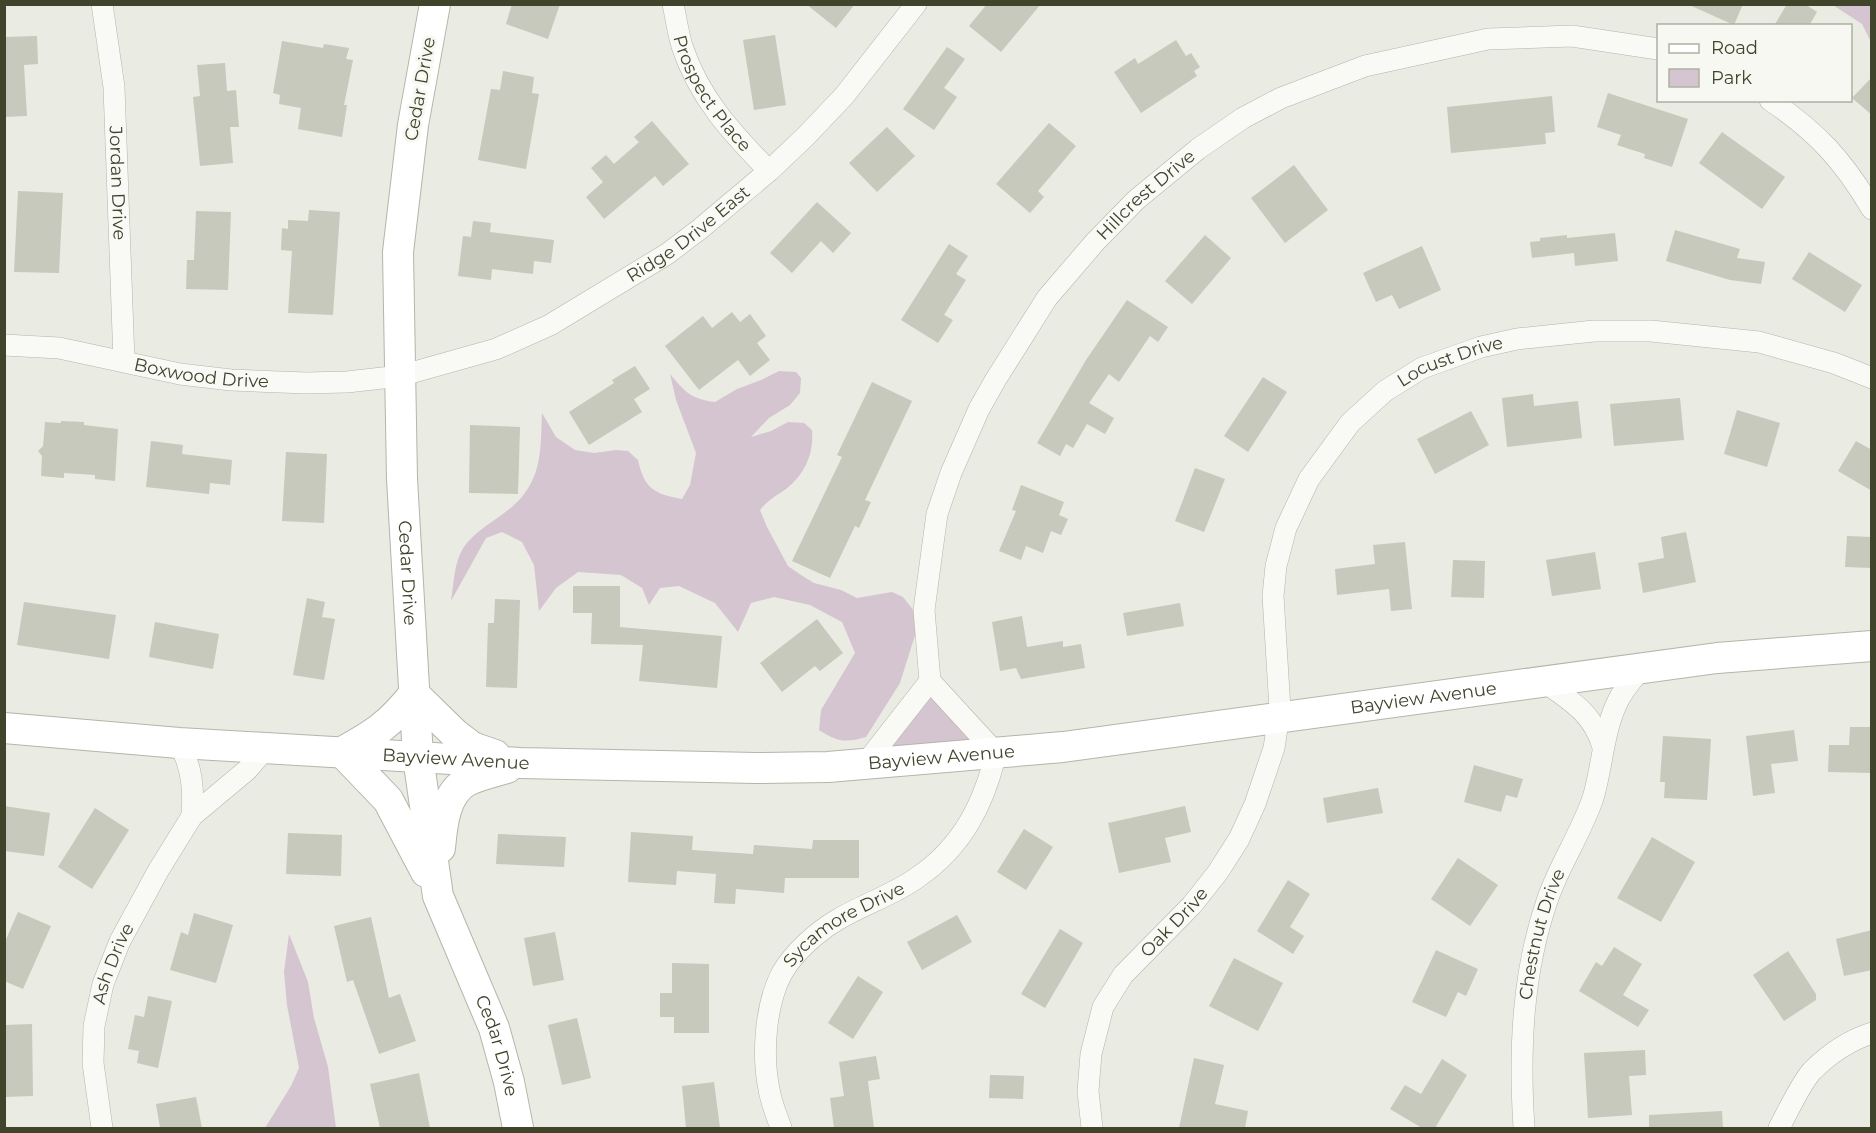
<svg xmlns="http://www.w3.org/2000/svg" width="1876" height="1133" font-family="Montserrat,sans-serif">
	<rect width="100%" height="100%" fill="#eaebe3"/>
	<g fill="#d5c5d0">
		<path d="M1833 5H1871V42L1862 24Z"/>
		<path d="M779 371 796 372 801 378 800 393 790 405 769 418 751 437 771 431 788 422 804 423 812 430C814 454 805 474 786 489 775 497 770 498 760 510L767 527 788 566 801 575 814 583 841 590 857 598 892 592 903 597 915 612 917 629 900 683 866 737C846 743 837 742 819 730L821 710 855 653 842 622 810 605 774 597 751 603 738 632 715 603 679 586 660 588 649 605 642 588 621 575 578 572 556 588 539 611 534 565 522 542 502 532 486 538 451 601C454 583 454 559 466 544 486 520 517 513 532 481 542 461 541 435 542 413L556 437 575 450 594 453 616 450 628 451 638 460C644 488 654 494 682 499L690 485 696 453 676 400 670 374C685 392 691 399 715 402L737 389 761 380Z"/>
		<path d="M930 686 987 749 873 759Z"/>
		<path d="M289 934 308 982 314 1018 328 1067 336 1128H265L291 1086 299 1068 287 1005 284 972Z"/>
	</g>
	<g fill="#c6c9bb">
		<path d="M512 4H560L548 39 506 24Z"/>
		<path d="M806 4H855L836 28Z"/>
		<path d="M987 4H1041L1001 52 969 26Z"/>
		<path d="M1687 4H1743L1734 25Z"/>
		<path d="M1787 4H1805L1817 12 1809 26H1774Z"/>
		<path d="M775 35 786 105 754 110 743 40Z"/>
		<path d="M37 36 38 64 24 65 27 116 4 117V37Z"/>
		<path d="M1176 40 1186 56 1191 53 1200 67 1194 71 1197 76 1141 113 1114 72 1135 58 1138 64Z"/>
		<path d="M282 41 323 48 324 44 349 48 346 59 353 60 344 105H347L342 137 298 129 301 108 279 104 280 95 273 93Z"/>
		<path d="M947 47 965 59 944 88 957 97 934 130 903 109Z"/>
		<path d="M225 63 227 91 236 90 239 127H230L233 163 200 166 193 97 200 96 197 65Z"/>
		<path d="M503 71 534 77 532 93 539 94 526 169 478 160 491 89 500 90Z"/>
		<path d="M1872 77V115L1852 98Z"/>
		<path d="M1608 93 1688 119 1672 167 1644 158 1645 154 1617 145 1621 135 1597 127Z"/>
		<path d="M1552 96 1555 132 1545 133 1546 144 1451 153 1447 107Z"/>
		<path d="M652 121 689 164 663 186 655 176 604 219 586 197 603 182 591 168 606 155 614 164 639 142 634 137Z"/>
		<path d="M1049 123 1076 146 1038 191 1044 197 1030 213 996 184Z"/>
		<path d="M887 127 915 156 877 192 849 163Z"/>
		<path d="M1722 132 1785 177 1762 209 1699 163Z"/>
		<path d="M1294 165 1328 210 1285 243 1251 198Z"/>
		<path d="M18 191 63 193 59 273 14 272Z"/>
		<path d="M817 202 851 233 833 253 821 241 792 273 770 253Z"/>
		<path d="M309 210 340 212 333 315 288 313 292 251 281 250 282 228 288 229V220L308 221Z"/>
		<path d="M196 211 231 212 228 290 186 289 187 260H194Z"/>
		<path d="M473 221 491 223 490 232 554 240 551 263 534 261 533 274 492 269 491 280 458 276 463 236 471 237Z"/>
		<path d="M1675 230 1740 249 1737 258 1765 262 1761 284 1730 280 1666 261Z"/>
		<path d="M1615 233 1618 261 1575 266 1574 253 1532 258 1530 242 1540 241V238L1567 235V238Z"/>
		<path d="M1205 235 1231 258 1192 304 1165 281Z"/>
		<path d="M949 244 968 256 956 274 966 280 944 315 953 320 938 343 901 320Z"/>
		<path d="M1422 246 1441 290 1399 309 1392 295 1376 302 1363 273Z"/>
		<path d="M1809 252 1862 285 1845 312 1792 279Z"/>
		<path d="M1127 300 1168 327 1158 342 1150 336 1119 382 1109 374 1089 403 1114 418 1105 434 1087 424 1073 448 1066 444 1060 456 1037 443 1086 360Z"/>
		<path d="M732 312 740 322 750 314 766 336 757 343 770 360 750 376 738 360 699 390 665 346 703 316 712 328Z"/>
		<path d="M635 366 650 389 634 399 642 412 589 445 569 412 614 383 612 380Z"/>
		<path d="M1263 377 1287 392 1248 452 1224 436Z"/>
		<path d="M872 382 912 401 865 500 871 502 859 528 855 526 830 578 792 561 842 457 837 455Z"/>
		<path d="M1533 394 1534 406 1578 401 1582 438 1507 447 1502 398Z"/>
		<path d="M1680 398 1684 440 1614 446 1610 404Z"/>
		<path d="M1737 410 1780 423 1767 467 1724 454Z"/>
		<path d="M1471 411 1489 445 1435 474 1417 439Z"/>
		<path d="M61 421 84 422V425L118 429 115 481 95 479V475L64 473V478L41 476 42 456 38 451 43 446 45 422 61 423Z"/>
		<path d="M470 425 520 427 518 494 469 493Z"/>
		<path d="M151 441 183 445 182 454 232 460 230 485 210 483 209 494 146 487Z"/>
		<path d="M1856 441 1872 450V491L1838 471Z"/>
		<path d="M286 452 327 454 324 523 282 521Z"/>
		<path d="M1195 468 1225 479 1204 532 1175 521Z"/>
		<path d="M1021 485 1064 502 1059 515 1068 519 1061 535 1051 531 1043 553 1026 546 1021 560 999 551 1016 511 1012 510Z"/>
		<path d="M1686 532 1696 582 1643 593 1638 563 1664 558 1661 537Z"/>
		<path d="M1847 536 1872 537V568L1845 567Z"/>
		<path d="M1405 542 1412 609 1391 611 1389 589 1337 595 1335 569 1375 564 1373 545Z"/>
		<path d="M1595 552 1601 589 1552 596 1546 560Z"/>
		<path d="M1453 560 1485 561 1484 598 1451 597Z"/>
		<path d="M573 586H620V627L722 636 717 688 639 681 643 645 591 644 592 613H573Z"/>
		<path d="M307 598 325 602 322 617 335 619 324 680 293 675Z"/>
		<path d="M495 599 520 600 517 688 486 687 488 623H494Z"/>
		<path d="M24 602 116 615 109 659 17 645Z"/>
		<path d="M1180 603 1184 626 1127 636 1123 613Z"/>
		<path d="M1022 616 1027 647 1063 641V647L1081 644 1085 668 1021 679 1016 668 1000 671 992 622Z"/>
		<path d="M817 619 843 653 820 671 815 666 782 692 760 663Z"/>
		<path d="M155 622 219 634 213 669 149 657Z"/>
		<path d="M1850 727H1872V773L1828 772 1829 745H1849Z"/>
		<path d="M1794 730 1798 761 1771 764 1775 793 1753 796 1746 736Z"/>
		<path d="M1663 736 1711 739 1707 800 1664 798 1665 782H1660Z"/>
		<path d="M1474 765 1523 779 1517 798 1506 795 1501 812 1464 802Z"/>
		<path d="M1378 788 1383 813 1327 823 1323 798Z"/>
		<path d="M4 806 50 813 44 856 4 851Z"/>
		<path d="M1185 806 1191 832 1165 838 1171 862 1119 873 1108 823Z"/>
		<path d="M95 808 129 830 92 889 58 867Z"/>
		<path d="M1024 829 1053 847 1026 890 997 872Z"/>
		<path d="M631 832 693 836 692 850 753 854 754 845 812 849 813 840H859V878H785L784 893 736 889 735 904 714 903 716 874 677 871 676 885 628 882Z"/>
		<path d="M288 833 342 835 341 876 286 874Z"/>
		<path d="M498 834 566 837 564 867 496 864Z"/>
		<path d="M1652 837 1695 862 1661 922 1617 898Z"/>
		<path d="M1458 858 1498 885 1470 926 1431 899Z"/>
		<path d="M1288 880 1310 894 1290 927 1304 936 1293 954 1257 931Z"/>
		<path d="M18 912 51 926 23 989 4 981V944Z"/>
		<path d="M194 913 233 925 216 983 170 970 181 932 188 935Z"/>
		<path d="M957 915 972 942 922 970 907 942Z"/>
		<path d="M371 917 389 998 400 994 416 1041 379 1054 353 980 347 982 334 926Z"/>
		<path d="M1060 929 1083 943 1045 1008 1021 994Z"/>
		<path d="M1872 930V970L1844 976 1836 939Z"/>
		<path d="M555 932 564 980 533 986 524 938Z"/>
		<path d="M1614 947 1642 964 1623 995 1649 1010 1638 1027 1579 991 1596 962 1602 966Z"/>
		<path d="M1436 950 1478 969 1466 996 1458 992 1446 1017 1412 1002Z"/>
		<path d="M1788 951 1816 994V1000L1784 1021 1753 975Z"/>
		<path d="M1234 958 1283 983 1258 1031 1209 1006Z"/>
		<path d="M672 963 709 964V1033H674V1017H660V993H672Z"/>
		<path d="M858 976 883 992 853 1039 828 1023Z"/>
		<path d="M148 996 172 1001 158 1068 137 1063 139 1051 128 1049 135 1015 144 1017Z"/>
		<path d="M577 1018 591 1078 562 1085 548 1025Z"/>
		<path d="M32 1024 33 1096 4 1097V1025Z"/>
		<path d="M1645 1050 1646 1075 1629 1076 1632 1115 1588 1118 1584 1053Z"/>
		<path d="M876 1056 880 1079 868 1081 874 1128H834L830 1098 844 1096 839 1062Z"/>
		<path d="M1194 1058 1224 1065 1215 1104 1248 1111 1245 1128H1179Z"/>
		<path d="M1442 1059 1467 1075 1435 1128H1422L1390 1109 1405 1085 1421 1094Z"/>
		<path d="M419 1073 430 1128H380L370 1084Z"/>
		<path d="M990 1075 1024 1076 1023 1099 989 1098Z"/>
		<path d="M714 1082 720 1128H686L682 1086Z"/>
		<path d="M196 1097 202 1128H160L156 1104Z"/>
		<path d="M1722 1111 1723 1128H1649V1115Z"/>
	</g>
	<g fill="none" stroke-linecap="round" stroke-linejoin="round">
		<defs>
			<g id="street">
				<path id="s1" d="M102 4 114 87 124 361"/>
				<path id="s2" d="M673 4C676 18 678 33 682 46 699 98 732 133 769 171"/>
				<path d="M1770 100C1818 133 1842 159 1872 209"/>
				<path id="s3" d="M4 345 59 348 180 374 231 380 306 383 347 382 400 376 496 349 550 325 667 254 700 229 769 171 805 137 844 96 916 4"/>
				<path d="M1543 681C1571 701 1593 713 1603 747"/>
				<path d="M179 743C192 767 194 789 192 816"/>
				<path d="M865 764 930 681"/>
				<path id="s4" d="M102 1128 93 1063 94 1026 103 984 120 941 158 871 192 816 247 770 266 748"/>
				<path id="s5" d="M781 1128C777 1116 771 1103 769 1089 762 1055 765 1005 782 973 794 952 817 932 837 920 863 904 894 895 918 877 962 847 984 804 996 753L930 681 924 610 937 514 951 473 979 409 996 379 1047 298 1095 242 1136 200 1198 149 1243 118 1281 98 1365 66 1488 39 1572 36 1658 49"/>
				<path id="s6" d="M1092 1128 1088 1091 1091 1054 1103 1007 1123 975 1192 905 1218 872 1239 839 1255 804 1274 748 1280 709 1273 596 1276 566 1286 528 1309 479 1350 423 1385 391 1422 368 1481 347 1517 339 1594 331H1651L1759 342 1834 363 1872 378"/>
				<path id="s7" d="M1524 1128C1519 1051 1522 972 1548 898 1560 864 1581 833 1593 798 1603 765 1603 728 1620 697 1626 687 1634 677 1642 668"/>
				<path d="M1779 1128C1787 1113 1801 1083 1812 1071 1828 1055 1850 1040 1872 1033"/>
			</g>
			<g id="secondary">
				<path id="s8" d="M435 4 413 125 398 252 402 479 418 757 438 896 494 1028 509 1082 518 1128"/>
				<path id="s9" d="M4 728 179 743 520 763 756 768 828 767 1063 747 1717 658 1872 646"/>
				<path d="M440 848C442 825 445 793 467 781 479 775 494 772 507 768"/>
				<path d="M426 872 388 800 342 752C375 734 390 724 414 694L455 734 472 747 495 755"/>
			</g>
		</defs>
		<use href="#street" stroke="#b3b6a8" stroke-width="22"/>
		<use href="#secondary" stroke="#b3b6a8" stroke-width="32"/>
		<use href="#street" stroke="#f9f9f6" stroke-width="21"/>
		<use href="#secondary" stroke="#fff" stroke-width="30"/>
	</g>
	<g text-anchor="middle" dominant-baseline="central" stroke-width="6" stroke-linejoin="round" paint-order="stroke">
		<g font-size="18" fill="#3f442b" stroke="#f8f8f3">
			<text transform="translate(420 89) rotate(-80)">Cedar Drive</text>
			<text stroke="none"><textPath href="#s2" startOffset="99">Prospect Place</textPath></text>
			<text stroke="none"><textPath href="#s1" startOffset="180">Jordan Drive</textPath></text>
			<text stroke="none"><textPath href="#s5" startOffset="1131">Hillcrest Drive</textPath></text>
			<text stroke="none"><textPath href="#s3" startOffset="724">Ridge Drive East</textPath></text>
			<text stroke="none"><textPath href="#s6" startOffset="903">Locust Drive</textPath></text>
			<text stroke="none"><textPath href="#s3" startOffset="200">Boxwood Drive</textPath></text>
			<text stroke="none"><textPath href="#s8" startOffset="572">Cedar Drive</textPath></text>
			<text stroke="none"><textPath href="#s9" startOffset="1425">Bayview Avenue</textPath></text>
			<text stroke="none"><textPath href="#s9" startOffset="939">Bayview Avenue</textPath></text>
			<text stroke="none"><textPath href="#s9" startOffset="453">Bayview Avenue</textPath></text>
			<text stroke="none"><textPath href="#s6" startOffset="234">Oak Drive</textPath></text>
			<text stroke="none"><textPath href="#s5" startOffset="240">Sycamore Drive</textPath></text>
			<text stroke="none"><textPath href="#s7" startOffset="196">Chestnut Drive</textPath></text>
			<text stroke="none"><textPath href="#s4" startOffset="168">Ash Drive</textPath></text>
			<text stroke="none"><textPath href="#s8" startOffset="1058">Cedar Drive</textPath></text>
		</g>
	</g>
	<rect width="1876" height="1133" fill="none" stroke="#3f442b" stroke-width="12"/>
	<rect x="1657" y="24" width="195" height="78" fill="#f8f8f3" stroke="#aeb0a3" stroke-width="1.5"/>
	<rect x="1669" y="44" width="30" height="9" fill="#ffffff" stroke="#aeb0a3" stroke-width="1.5"/>
	<text x="1711" y="54" font-size="18" fill="#3f442b">Road</text>
	<rect x="1669" y="69" width="30" height="18" fill="#d5c5d0" stroke="#aeb0a3" stroke-width="1.5"/>
	<text x="1711" y="84" font-size="18" fill="#3f442b">Park</text>
</svg>
